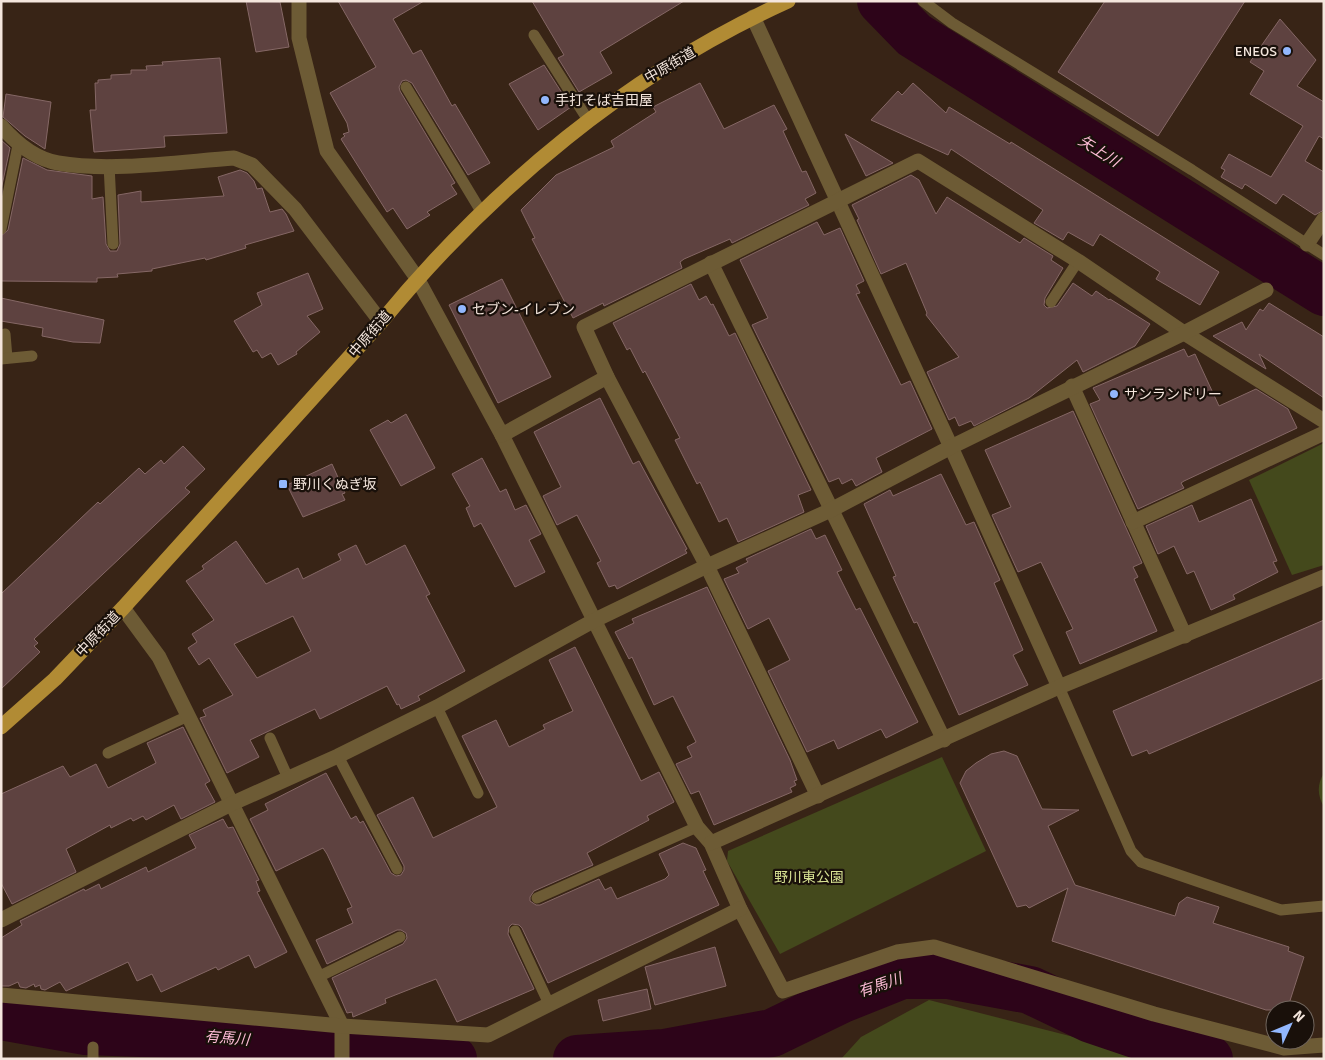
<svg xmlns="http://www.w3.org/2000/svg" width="1325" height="1060" font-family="Signika,'Noto Sans JP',sans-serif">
	<rect width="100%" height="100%" fill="#382416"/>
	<g fill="#44491c">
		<path d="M1324 443V565L1292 575 1249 480Z"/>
		<path d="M942 757 986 851 780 954 727 861 728 851Z"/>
		<path d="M1324 773V807C1317 795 1317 784 1324 773Z"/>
		<path d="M929 1000 1160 1059H841L861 1037Z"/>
	</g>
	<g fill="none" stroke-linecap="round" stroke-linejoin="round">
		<g stroke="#2d0419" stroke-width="48">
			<path d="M881 1 914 35 1324 292"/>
			<path d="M1 1016 86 1031 224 1036 326 1049 453 1059"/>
			<path d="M577 1059 664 1053 772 1033 842 999 902 975H948L1030 990 1091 1019 1209 1059"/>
		</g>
	</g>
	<g fill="#5e4240" stroke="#856765" fill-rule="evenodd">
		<path d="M246 1 280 2 289 47 256 52Z"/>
		<path d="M338 1H424L393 19 413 54 421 50 452 106 455 104 490 163 468 175 412 83 406 80 402 81 399 87 400 91 455 183 451 185 457 194 427 212 430 215 407 229 393 208 387 212 341 139 345 136 343 134 349 132 347 123 330 93 376 67Z"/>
		<path d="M532 1H684L600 52 612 73 579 92 558 58 564 55Z"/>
		<path d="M1105 1H1245L1158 136 1058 72Z"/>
		<path d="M1280 19 1316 60 1297 86 1324 102V139L1319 136 1305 161 1324 172V210L1315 215 1283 194 1276 204 1245 184 1242 189 1221 177 1225 170 1221 168 1229 154 1271 177 1303 126 1250 94 1264 71 1250 62Z"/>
		<path d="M220 58 227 133 164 136 165 147 94 152 90 110H96L95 83H98V80L111 79V75L131 74V70H147L146 66 163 65 162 62Z"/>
		<path d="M544 65 571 107 538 130 509 84Z"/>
		<path d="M700 83 724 129 774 105 787 129 783 131 802 172 806 171 816 193 805 199 809 205 732 243 730 239 684 259 680 262 682 268 604 306 603 303 573 318 532 239 535 238 521 210 556 175 614 147 611 141 656 112 653 107Z"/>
		<path d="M913 83 946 113 949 107 1010 144 1011 142 1219 272 1200 305 1156 279 1160 272 1100 234 1093 246 1068 232 1063 240 1034 223 1043 210 951 149 948 155 871 120 898 91 902 95Z"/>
		<path d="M6 94 51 102 45 149 25 136 3 117Z"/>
		<path d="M845 134 893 163 866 176Z"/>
		<path d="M1 140 10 148 1 190Z"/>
		<path d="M23 158 47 170 92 176V199L103 197 106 244 110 251H117L120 244 118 195 141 191V202L224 196 218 177 240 170 247 173 254 181 257 189 262 188 270 212 282 209 286 214 294 231 245 245 246 248 206 260 205 258 152 269V271L117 274 118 277 97 278V282L1 281V236L8 230Z"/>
		<path d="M911 175 919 180 936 214 947 197 1020 243 1024 238 1053 256 1051 260 1063 268 1045 298 1044 305 1047 308 1057 306 1073 283 1092 296 1096 291 1109 300 1110 299 1150 324 1135 346 1083 372 1077 360 1029 398 974 426 971 421 959 426 955 417 949 420 927 372 959 357 926 315 927 313 906 263 881 274 857 220 859 219 852 205Z"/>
		<path d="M817 222 824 235 840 228 864 281 856 285 860 293 856 294 901 385 910 381 932 429 876 458 882 472 856 486 852 479 842 484 839 478 829 482 752 325 768 318 740 260Z"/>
		<path d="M308 273 323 309 307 316 320 332 296 352 297 354 278 365 271 353 262 358 257 350 253 352 234 321 262 305 257 293Z"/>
		<path d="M502 279 551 377 498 403 449 305Z"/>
		<path d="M691 284 699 300 706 296 711 305 713 304 729 336 735 333 811 490 798 495 804 512 738 542 727 518 719 522 700 482 697 484 675 440 680 438 645 371 643 373 630 348 627 350 613 323Z"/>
		<path d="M1 298 104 320 100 343 73 342 42 336 43 328 1 321Z"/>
		<path d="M1269 303 1324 337V398L1259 354 1266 369 1213 336 1242 322 1246 330 1260 309 1263 311Z"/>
		<path d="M1184 349 1188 357 1195 354 1219 406 1256 389 1288 409 1297 428 1184 481 1181 483 1184 488 1138 509 1090 404 1100 400 1093 388Z"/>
		<path d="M600 398 633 464 639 461 687 549 685 550 687 553 617 589 615 585 609 587 597 563 601 561 577 515 557 525 543 496 561 487 534 432Z"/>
		<path d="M1073 411 1142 563 1133 567 1138 577 1134 579 1157 631 1080 664 1066 632 1073 629 1041 562 1018 572 992 515 1011 507 985 450Z"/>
		<path d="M406 414 435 468 401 486 370 430 388 420 391 423Z"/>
		<path d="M183 446 205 469 185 488 190 492 34 639 38 643 34 646 40 652 1 689V594L98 502 100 504 139 468 145 474 161 460 164 464Z"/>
		<path d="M482 458 500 492 506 489 515 510 526 505 541 534 529 540 545 572 515 587 481 523 474 527 466 508 470 506 452 474Z"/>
		<path d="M332 464 345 493 342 494 345 500 303 517 287 485Z"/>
		<path d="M941 474 966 525 974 522 1000 580 994 583 1023 650 1013 655 1028 685 959 715 917 622 914 623 893 577 896 576 864 504 890 490 893 496Z"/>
		<path d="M1251 499 1277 561 1273 562 1278 572 1233 595 1235 599 1211 610 1194 571 1187 574 1174 546 1158 554 1146 526 1192 505 1199 522Z"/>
		<path d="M811 529 816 539 825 535 842 570 837 572 856 610 860 608 918 722 886 738 881 729 838 749 834 740 807 752 768 671 790 660 769 618 748 629 724 579 739 573 736 568 748 562 746 559Z"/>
		<path d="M236 541 266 584 298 568 303 579 341 560 338 554 356 545 366 565 405 545 430 594 426 596 465 671 418 696 420 700 401 709 399 704 397 705 387 686 320 719 315 709 250 740 259 757 227 773 200 718 206 716 203 710 233 695 209 658 199 665 188 648 197 642 192 634 214 620 186 581 204 569 202 566ZM293 616 311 651 257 678 234 644Z"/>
		<path d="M707 587 790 760 797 780 794 781 796 785 790 788 792 792 714 825 699 791 691 794 676 764 692 757 687 747 696 742 673 696 654 705 632 657 629 659 615 632 634 623 632 619Z"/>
		<path d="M1324 620V678L1149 754 1147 750 1132 756 1113 711Z"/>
		<path d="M575 647 641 781 659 772 674 802 647 816 649 820 587 853 593 865 534 891 530 897V901L536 905H540L599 879 605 890 611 887 617 899 665 879 669 875 659 854 683 843 696 848 706 870 703 871 719 905 548 983 522 928 519 925 512 924 509 927 508 934 534 989 457 1022 436 979 385 999 386 1003 353 1017 352 1012 347 1013 332 978 403 944 407 938 406 933 401 930H397L327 964 316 940 353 923 347 909 352 907 327 854 323 848 276 871 250 819 268 810 265 804 326 773 351 819 356 816 360 823 363 821 391 873 396 876 401 875 404 870V866L377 815 413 797 433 838 497 807 462 736 496 720 509 747 545 729 543 725 573 711 549 660Z"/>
		<path d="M183 727 210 781 205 784 215 802 181 819 174 805 146 820 143 816 133 821 131 818 111 828 110 825 66 849 76 872 12 904 1 883V794L63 766 70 777 96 764 108 788 156 763 147 743Z"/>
		<path d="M1004 751 1017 756 1042 809 1079 810 1048 826 1075 885 1175 916 1179 903 1187 897 1219 907 1213 923 1289 947 1288 951 1304 957 1287 1010H1266L1052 941 1068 888 1029 908 1026 905 1017 907 960 783 966 771 976 763 991 754Z"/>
		<path d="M223 819 228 828 233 827 259 880 256 881 260 891 257 892 287 952 255 968 249 955 218 970 216 967 161 992 152 974 137 981 128 962 66 991 60 982 45 990 41 989 40 985 35 987 34 984 26 988 20 987 18 982 9 986H1V938L22 925 20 921 84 889 85 891 99 884 101 889 146 867 148 872 196 848 189 835Z"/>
		<path d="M715 947 726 986 655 1005 645 967Z"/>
		<path d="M647 989 651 1009 603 1021 598 1000Z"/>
	</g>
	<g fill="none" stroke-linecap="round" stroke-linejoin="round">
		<g stroke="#6d5b35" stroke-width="11">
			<path d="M923 1 952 23 1192 170 1324 255"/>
			<path d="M534 35 588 120"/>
			<path d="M406 87 482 213"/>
			<path d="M109 165 113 244"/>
			<path d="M1 229 18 145"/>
			<path d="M1051 302 1078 261"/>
			<path d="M5 334 7 358"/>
			<path d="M1 359 32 356"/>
			<path d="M1059 687 1131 851 1141 862 1281 910 1324 906"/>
			<path d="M437 707 478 793"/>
			<path d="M270 738 288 778"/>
			<path d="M108 753 188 716"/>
			<path d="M338 756 397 869"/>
			<path d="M537 898 697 827"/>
			<path d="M515 931 549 1004"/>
			<path d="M318 977 400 937"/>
			<path d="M93 1047V1059"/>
		</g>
		<g stroke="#6d5b35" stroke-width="15">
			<path d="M299 1V38L327 151 417 278 502 435 697 827 711 843 740 909 783 991 897 952 934 947 1154 1014 1284 1048 1324 1045"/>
			<path d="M753 17 951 447 1059 687"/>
			<path d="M1 126C15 142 35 159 58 163 111 172 179 162 234 158L252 165 295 209 381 322"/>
			<path d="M1307 244 1324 219"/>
			<path d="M711 263 944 740"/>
			<path d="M607 377 707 566 818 796"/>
			<path d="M1072 386 1185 636"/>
			<path d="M502 435 607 377 584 327 918 161 1078 261 1184 333 1324 421"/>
			<path d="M1133 522 1324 433"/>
			<path d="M123 608 159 657 342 1026V1059"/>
			<path d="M711 843 1059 687 1324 577"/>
			<path d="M1 920 231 804 338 756 437 707 593 621 707 566 831 510 951 447 1184 333 1266 290"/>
			<path d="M1 995 342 1026 488 1035 740 909"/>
		</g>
		<path stroke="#b18b34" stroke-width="15" d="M1 727 55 679 123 608 381 322C492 187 629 73 788 1"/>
	</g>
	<g fill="#92b7fd" stroke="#19100a" stroke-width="2">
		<circle cx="1287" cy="51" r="5"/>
		<circle cx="545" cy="100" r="5"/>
		<circle cx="462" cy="309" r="5"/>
		<circle cx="1114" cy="394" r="5"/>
		<rect x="278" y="479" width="10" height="10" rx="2.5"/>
	</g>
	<g text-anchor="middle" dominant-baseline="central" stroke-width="4.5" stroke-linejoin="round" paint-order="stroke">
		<g font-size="14" fill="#f4e6dd" stroke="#19100a" text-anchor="start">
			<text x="1277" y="51" text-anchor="end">ENEOS</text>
			<text x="555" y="100">手打そば吉田屋</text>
			<text x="472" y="309">セブン-イレブン</text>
			<text x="1124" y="394">サンランドリー</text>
			<text x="293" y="484">野川くぬぎ坂</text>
		</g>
		<g font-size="14" fill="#f4e6dd" stroke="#19100a">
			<text transform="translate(670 65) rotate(-30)">中原街道</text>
			<text transform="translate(370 334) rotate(-49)">中原街道</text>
			<text transform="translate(98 634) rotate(-46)">中原街道</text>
		</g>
		<g font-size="14" fill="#d8e293" stroke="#19100a">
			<text x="809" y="877">野川東公園</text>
		</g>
		<g font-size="15" font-style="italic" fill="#fcbbd5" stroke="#19100a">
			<text transform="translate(1099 151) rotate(32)">矢上川</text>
			<text transform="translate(880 985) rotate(-19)">有馬川</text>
			<text transform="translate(227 1038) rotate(5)">有馬川</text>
		</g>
	</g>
	<rect width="1325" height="1060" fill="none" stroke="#f4e6dd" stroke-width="5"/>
	<g transform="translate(1290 1025) rotate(46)"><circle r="24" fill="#19100a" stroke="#71665e"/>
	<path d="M0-4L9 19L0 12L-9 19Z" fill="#92b7fd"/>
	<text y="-8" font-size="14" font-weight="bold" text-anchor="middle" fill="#f4e6dd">N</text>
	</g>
</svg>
